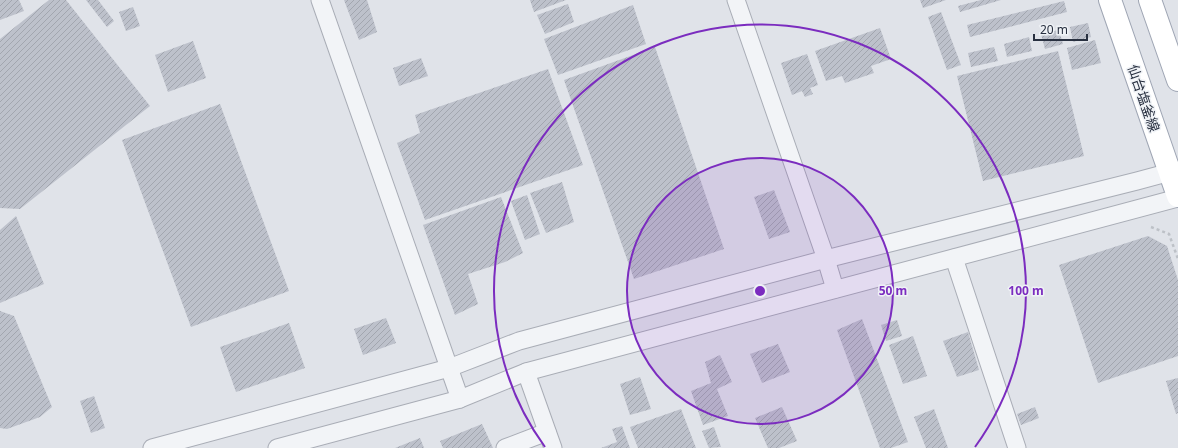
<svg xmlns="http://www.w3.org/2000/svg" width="1178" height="448" font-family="'Noto Sans','Noto Sans JP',sans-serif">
	<defs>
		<pattern id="building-hatch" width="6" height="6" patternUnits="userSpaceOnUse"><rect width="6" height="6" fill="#bdc1cb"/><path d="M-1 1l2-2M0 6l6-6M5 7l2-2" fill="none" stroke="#a2a6af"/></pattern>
	</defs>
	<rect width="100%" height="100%" fill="#e0e3e9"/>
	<g fill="url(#building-hatch)">
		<path d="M0 0H19L24 11 0 20Z"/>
		<path d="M49 0H66L150 106 20 209 0 208V39Z"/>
		<path d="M86 0H98L114 21 107 27Z"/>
		<path d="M344 0H367L377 32 359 40Z"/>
		<path d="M530 0H566L534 12Z"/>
		<path d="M920 0H946L923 8Z"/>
		<path d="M981 0H1001L960 12 958 6Z"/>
		<path d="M1064 1 1067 12 970 37 967 25Z"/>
		<path d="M568 4 574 22 545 34 537 15Z"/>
		<path d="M633 5 646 44 558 75 544 39Z"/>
		<path d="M133 7 140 26 126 31 119 12Z"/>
		<path d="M941 12 961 65 947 70 928 17Z"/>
		<path d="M1088 23 1091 37 1073 42 1070 27Z"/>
		<path d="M880 28 891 59 871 66 874 73 845 83 842 76 826 81 815 51Z"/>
		<path d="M1059 30 1063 44 1045 49 1041 34Z"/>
		<path d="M1029 37 1032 51 1007 57 1004 44Z"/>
		<path d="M1095 40 1101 63 1072 70 1067 48Z"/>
		<path d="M193 41 206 78 168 92 155 55Z"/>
		<path d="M655 47 724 249 634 279 564 80Z"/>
		<path d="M994 47 998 61 971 67 968 53Z"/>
		<path d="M1058 51 1084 156 983 181 957 76Z"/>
		<path d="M807 54 818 85 810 88 813 94 805 97 802 91 792 95 781 63Z"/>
		<path d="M421 58 428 76 399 86 393 68Z"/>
		<path d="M548 69 583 165 425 220 397 143 420 133 415 115Z"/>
		<path d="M220 104 289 291 191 327 122 140Z"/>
		<path d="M562 182 574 222 546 233 530 193Z"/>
		<path d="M774 190 790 232 769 239 754 197Z"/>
		<path d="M527 195 540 234 525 240 511 201Z"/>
		<path d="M501 197 523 253 505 262 468 274 478 304 455 315 423 225Z"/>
		<path d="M16 216 44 284 0 303V230Z"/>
		<path d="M1148 236 1167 246 1178 280V356L1098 383 1059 265Z"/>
		<path d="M0 311 14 316 52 407 40 417 7 429 0 428Z"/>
		<path d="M386 318 396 343 363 355 354 329Z"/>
		<path d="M862 319 908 442 891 448H880L837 330Z"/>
		<path d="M897 320 902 336 886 341 881 325Z"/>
		<path d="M289 323 305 368 236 392 220 347Z"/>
		<path d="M968 332 979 370 957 377 943 341Z"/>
		<path d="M913 336 927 376 903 384 889 345Z"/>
		<path d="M778 344 790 372 762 383 750 354Z"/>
		<path d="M720 355 732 382 717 389 728 416 703 425 691 391 711 383 705 362Z"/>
		<path d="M640 377 651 409 630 415 620 384Z"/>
		<path d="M1178 378V413L1176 414 1166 381Z"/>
		<path d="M94 396 105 428 91 433 80 401Z"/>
		<path d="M782 407 797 441 779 448H768L755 418Z"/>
		<path d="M1035 407 1039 418 1021 425 1017 414Z"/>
		<path d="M681 409 696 448H638L630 427Z"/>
		<path d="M934 409 948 448H926L914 417Z"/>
		<path d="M482 424 493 448H443L440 441Z"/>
		<path d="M622 426 630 448H601L617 442 612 429Z"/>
		<path d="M714 427 721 447 709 448 702 431Z"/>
		<path d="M420 438 424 448H395Z"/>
	</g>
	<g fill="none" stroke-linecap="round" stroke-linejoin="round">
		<defs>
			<g id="minor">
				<path d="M320 0 460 399"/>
				<path d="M736 0 826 259 835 289"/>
				<path d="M954 258 1017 448"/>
				<path d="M526 372 553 448"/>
				<path d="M152 448 449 368 519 341 826 259 1137 181 1178 170"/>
				<path d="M277 448 460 399 526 372 1178 198"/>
				<path d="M505 448 547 432"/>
			</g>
			<g id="major">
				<path d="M1110 0 1178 196"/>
				<path d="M1150 0 1178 80"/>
			</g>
		</defs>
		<use href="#minor" stroke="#a9adb6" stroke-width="19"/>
		<use href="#major" stroke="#9fa6b4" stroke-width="24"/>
		<path stroke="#bdc1c7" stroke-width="2.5" stroke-dasharray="3 3" stroke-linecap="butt" d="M1151 227 1169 234 1178 259"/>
		<use href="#minor" stroke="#f2f4f7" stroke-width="17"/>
		<use href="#major" stroke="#fff" stroke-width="22"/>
	</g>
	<circle cx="760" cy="291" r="133" fill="#7b2cbf" fill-opacity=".12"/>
	<g fill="none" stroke="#7b2cbf" stroke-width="2">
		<circle cx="760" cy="291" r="133"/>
		<path d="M545 447A266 266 0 1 1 975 447"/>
	</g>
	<g text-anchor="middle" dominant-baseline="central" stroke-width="3" stroke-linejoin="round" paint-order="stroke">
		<g font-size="14" fill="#283040" stroke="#eff2f6">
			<text transform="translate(1144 98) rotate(71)">仙台塩釜線</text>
		</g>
	</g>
	<circle cx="760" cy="291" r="6" fill="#7b2cbf" stroke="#eff2f6" stroke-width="2"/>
	<g font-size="12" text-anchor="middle" font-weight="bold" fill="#7b2cbf" stroke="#eff2f6" stroke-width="3" stroke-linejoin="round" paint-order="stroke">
		<text x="893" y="295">50 m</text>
		<text x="1026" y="295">100 m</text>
	</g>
	<path d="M1034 34v6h53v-6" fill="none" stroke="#283040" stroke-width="2"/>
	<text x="1040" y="34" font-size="12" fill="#283040" stroke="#eff2f6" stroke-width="3" paint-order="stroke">20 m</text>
</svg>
